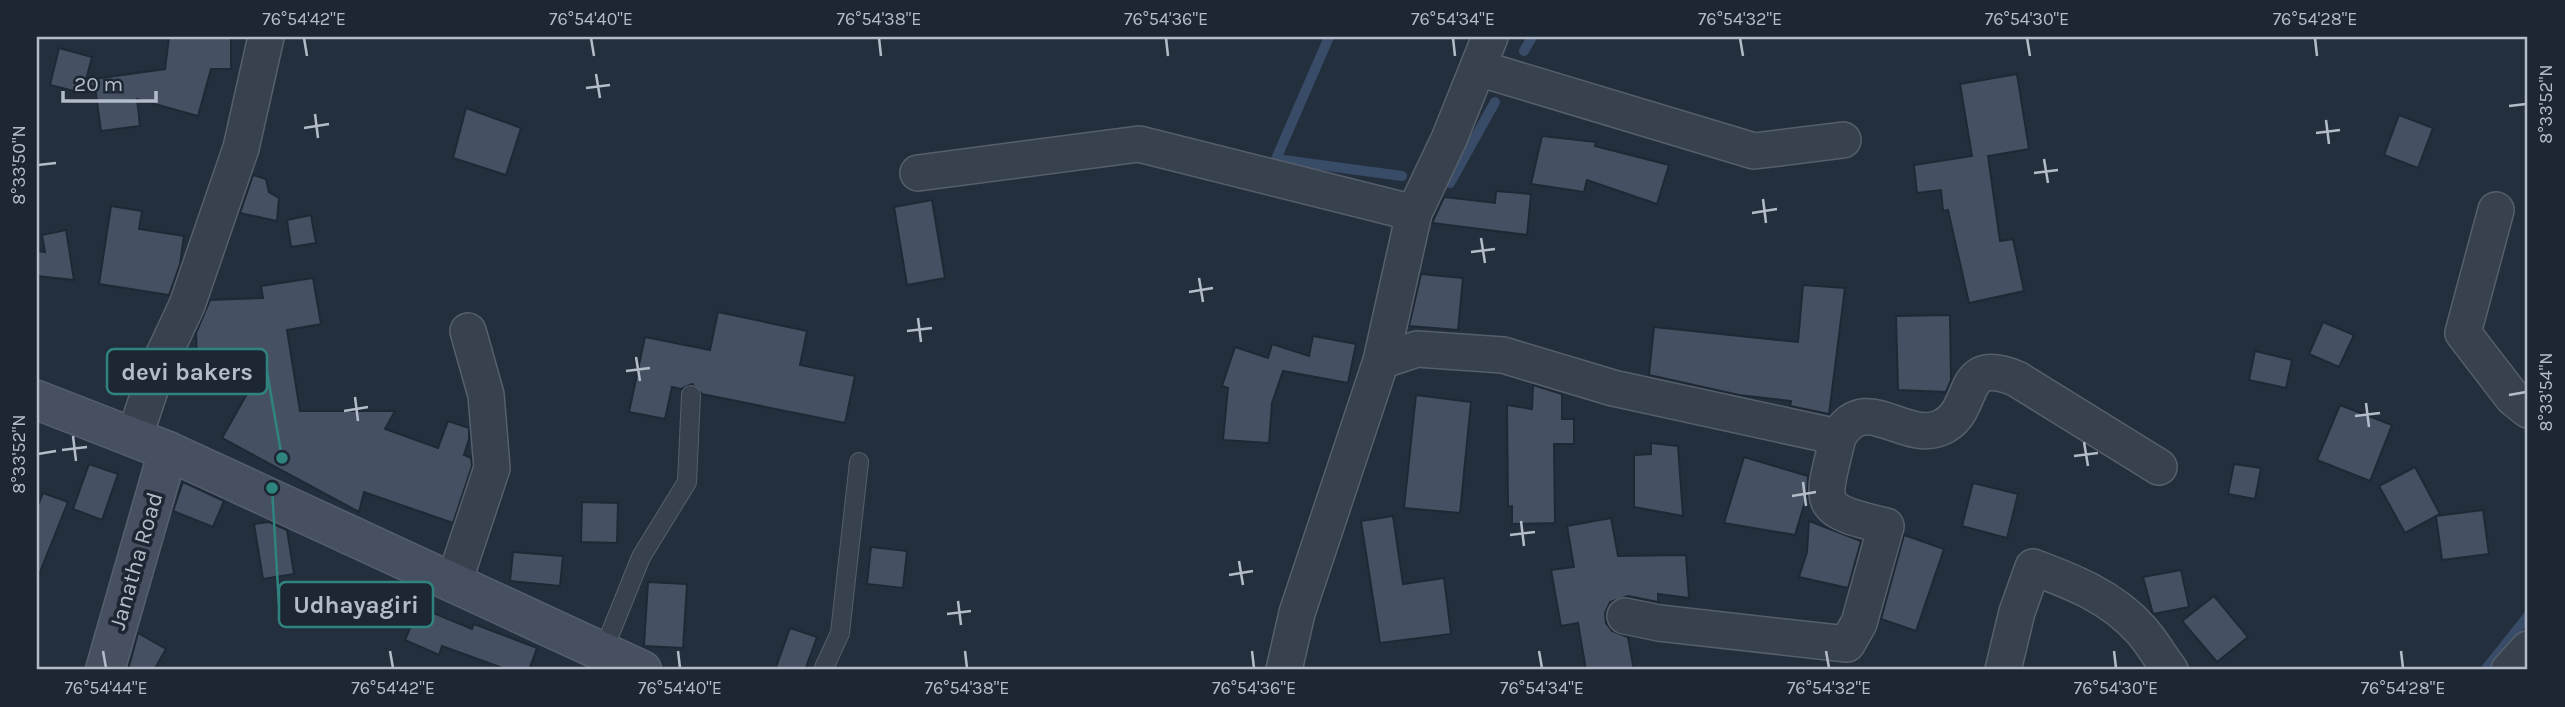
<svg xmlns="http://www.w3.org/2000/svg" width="2565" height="707" font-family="Karla,sans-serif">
	<rect width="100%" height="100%" fill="#242f3e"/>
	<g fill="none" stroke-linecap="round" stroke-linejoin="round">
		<g stroke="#394c67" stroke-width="10">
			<path d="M1329 37 1276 159 1402 176"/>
			<path d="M1524 51 1532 37"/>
			<path d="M1450 183 1495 102"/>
			<path d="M2485 670 2528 616"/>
		</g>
	</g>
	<g fill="#455162" stroke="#1f2835" stroke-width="2">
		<path d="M169 37H231V69H211L198 116 137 99 140 126 101 131 95 87 85 84 82 93 50 85 59 48 92 57 86 80 165 69Z"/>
		<path d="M2017 74 2029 149 1988 156 2000 241 2013 239 2024 291 1969 303 1948 210 1943 211 1941 190 1917 193 1914 165 1972 156 1960 84Z"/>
		<path d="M466 108 521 128 506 175 453 158Z"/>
		<path d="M2399 115 2433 128 2418 168 2384 155Z"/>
		<path d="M1542 136 1596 142 1595 146 1669 165 1657 204 1587 180 1584 192 1531 184Z"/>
		<path d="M253 175 266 179 269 192 279 198 277 221 240 213Z"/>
		<path d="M1496 191 1531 194 1527 235 1432 223 1444 197 1495 203Z"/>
		<path d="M932 200 945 278 907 285 894 207Z"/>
		<path d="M111 206 142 211 139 229 184 236 180 264 169 295 99 284Z"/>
		<path d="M311 215 316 243 291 247 287 220Z"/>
		<path d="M66 230 74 280 37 276V251L45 252 42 235Z"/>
		<path d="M1421 274 1463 278 1458 330 1409 326Z"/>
		<path d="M313 278 321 324 287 330 300 411H395L385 429 438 448 448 421 469 428V439L464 455 471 458 472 466 453 523 364 492 359 512 222 438 248 392 176 393V375L184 359H197L196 333 210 300 263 298 261 286Z"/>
		<path d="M1803 285 1845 288 1829 414 1790 406 1791 401 1739 395 1649 375 1654 327 1798 342Z"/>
		<path d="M718 312 807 331 800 365 855 376 845 423 702 394 692 384 681 389 672 387 665 419 629 412 645 337 710 350Z"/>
		<path d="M1950 315 1951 380 1946 392 1898 390 1896 316Z"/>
		<path d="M2323 322 2354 335 2339 367 2309 354Z"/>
		<path d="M1313 336 1356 344 1348 383 1283 371 1272 403 1269 443 1223 440 1228 388 1222 386 1235 347 1268 358 1272 344 1309 356Z"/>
		<path d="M2255 351 2292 360 2286 388 2249 380Z"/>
		<path d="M1533 385 1562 394V419H1574V444H1554L1555 523 1512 524V506L1508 507 1507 405 1532 409Z"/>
		<path d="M1416 395 1471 402 1460 513 1404 508Z"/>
		<path d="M2340 405 2392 425 2370 481 2317 460Z"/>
		<path d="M1651 443 1678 446 1683 516 1634 507V455L1651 454Z"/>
		<path d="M1744 457 1808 476 1807 495 1795 535 1724 523Z"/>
		<path d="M89 464 118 474 102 520 73 509Z"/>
		<path d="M2234 464 2261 468 2255 499 2228 494Z"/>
		<path d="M2415 467 2440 514 2405 533 2379 486Z"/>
		<path d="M183 482 224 501 213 527 173 511Z"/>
		<path d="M1973 483 2018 494 2007 538 1962 526Z"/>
		<path d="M43 493 68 502 38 577 37 508Z"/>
		<path d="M582 502 618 503 617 543 581 542Z"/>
		<path d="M2483 510 2489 554 2442 560 2436 516Z"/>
		<path d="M1393 516 1403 584 1444 578 1451 634 1380 643 1361 521Z"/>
		<path d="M1611 518 1618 556 1686 555 1689 598 1658 594V602L1628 596 1610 602 1605 613 1606 623 1612 631 1628 637 1634 670H1586L1578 623 1561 626 1551 570 1574 567 1567 526Z"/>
		<path d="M1809 521 1861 541 1848 588 1799 577 1807 552Z"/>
		<path d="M269 522 287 530 294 574 263 579 254 524Z"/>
		<path d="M1904 535 1944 549 1916 631 1881 619Z"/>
		<path d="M871 547 907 551 903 588 867 584Z"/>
		<path d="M513 552 563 556 560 586 510 581Z"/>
		<path d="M2181 570 2189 607 2153 614 2143 577Z"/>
		<path d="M648 582 687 584 683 648 644 646Z"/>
		<path d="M2214 596 2248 637 2217 662 2182 621Z"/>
		<path d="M419 607 472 629 474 624 537 648 529 670H508L442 646 439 655 405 640Z"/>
		<path d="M790 628 817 637 805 670H775Z"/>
		<path d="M138 633 166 649 154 670H128Z"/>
	</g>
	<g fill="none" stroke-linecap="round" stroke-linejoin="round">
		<defs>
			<g id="lane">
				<path d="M602 654 641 557 687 482 691 395"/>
				<path d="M823 670 840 633 859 462"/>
			</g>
			<g id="street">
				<path d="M1478 68 1754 151 1843 140"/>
				<path d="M918 173 1139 144 1414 213"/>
				<path d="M2496 210 2463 333 2513 398 2528 410"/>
				<path d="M1381 361 1414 213 1449 139 1490 37"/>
				<path d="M1838 437C1865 389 1903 443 1940 428 1979 412 1955 353 2017 379L2159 467"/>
				<path d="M134 438 157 369 187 305 241 148 266 37"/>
				<path d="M454 582 492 468 486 395 468 331"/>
				<path d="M1284 670 1297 613 1381 361 1417 349 1503 355 1613 388 1838 437C1822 505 1813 509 1886 526L1859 623 1847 644 1659 623 1625 616"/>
				<path d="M2003 670 2017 612 2033 567C2073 582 2112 597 2141 630 2152 642 2160 657 2170 670"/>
				<path d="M2509 670 2528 649"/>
			</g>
			<g id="secondary">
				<path d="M37 400 168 451 642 670"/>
				<path d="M105 670 168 451"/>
			</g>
		</defs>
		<use href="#lane" stroke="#565f6c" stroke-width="20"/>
		<use href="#street" stroke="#565f6c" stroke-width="38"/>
		<use href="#secondary" stroke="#565f6c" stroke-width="41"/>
		<use href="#lane" stroke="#38414e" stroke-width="18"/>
		<use href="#street" stroke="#38414e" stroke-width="35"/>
		<use href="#secondary" stroke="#465061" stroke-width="38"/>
	</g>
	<path fill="none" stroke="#b4bcc9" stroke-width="2.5" d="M304 38 307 56M591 38 594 56M879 38 881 56M1166 38 1168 56M1453 38 1455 56M1740 38 1743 56M2027 38 2030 56M2315 38 2317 56M596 74 600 98M586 88 610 85M2509 106 2526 104M315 114 318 138M2326 120 2329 144M304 128 329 124M2316 133 2340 130M2044 159 2048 183M38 165 56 163M2034 173 2058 170M1763 199 1766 223M1752 213 1777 209M1481 238 1485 263M1471 252 1495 249M1199 278 1203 302M1189 292 1213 288M918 318 921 342M907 331 932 328M636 357 640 381M626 371 650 368M2509 395 2526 392M355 397 358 421M2366 403 2369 427M344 411 368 407M2355 416 2380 413M73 436 76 461M2084 442 2088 466M62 450 87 447M38 454 56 451M2074 456 2098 453M1803 482 1806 506M1792 496 1816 492M1521 521 1524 546M1510 535 1535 532M1239 561 1243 585M1229 575 1253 571M958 601 961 625M947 614 971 611M103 651 106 668M390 651 393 668M678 651 680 668M965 651 967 668M1252 651 1254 668M1539 651 1542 668M1826 651 1829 668M2114 651 2116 668M2401 651 2403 668"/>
	<g text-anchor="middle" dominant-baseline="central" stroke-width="7" stroke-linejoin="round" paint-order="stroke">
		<g font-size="23" fill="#b4bcc9" stroke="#1d2633">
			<text transform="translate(136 561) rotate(-74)">Janatha Road</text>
		</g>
	</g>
	<path fill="none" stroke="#308480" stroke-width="2.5" d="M282 458L267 372M272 488L279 605"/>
	<g fill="#308480" stroke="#1d2633" stroke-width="2.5">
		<circle cx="282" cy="458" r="7"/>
		<circle cx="272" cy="488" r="7"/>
	</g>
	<g fill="#1d2633" stroke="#308480" stroke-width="2.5">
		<rect x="107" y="349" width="160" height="45" rx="7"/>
		<rect x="279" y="582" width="154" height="45" rx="7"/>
	</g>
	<g font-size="24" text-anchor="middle" font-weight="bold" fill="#b4bcc9">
		<text x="187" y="380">devi bakers</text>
		<text x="356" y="613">Udhayagiri</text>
	</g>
	<rect width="2565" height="707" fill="none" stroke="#1d2633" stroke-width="77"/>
	<path d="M63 91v10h93v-10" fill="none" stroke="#b4bcc9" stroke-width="3.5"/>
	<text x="74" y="91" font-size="21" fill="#b4bcc9" stroke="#1d2633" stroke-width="5" paint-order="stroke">20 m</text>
	<rect x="38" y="38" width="2488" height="630" fill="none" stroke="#b4bcc9" stroke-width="2.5"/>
	<g font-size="18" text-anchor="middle" fill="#b4bcc9">
		<text x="304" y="25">76°54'42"E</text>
		<text x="591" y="25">76°54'40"E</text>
		<text x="879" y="25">76°54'38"E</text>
		<text x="1166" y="25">76°54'36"E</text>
		<text x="1453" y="25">76°54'34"E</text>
		<text x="1740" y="25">76°54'32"E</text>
		<text x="2027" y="25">76°54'30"E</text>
		<text x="2315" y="25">76°54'28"E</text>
		<text transform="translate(2546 104) rotate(-90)" y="6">8°33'52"N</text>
		<text transform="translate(19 165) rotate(-90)" y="6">8°33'50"N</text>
		<text transform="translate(2546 392) rotate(-90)" y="6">8°33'54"N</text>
		<text transform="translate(19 454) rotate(-90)" y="6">8°33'52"N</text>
		<text x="106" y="694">76°54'44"E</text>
		<text x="393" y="694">76°54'42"E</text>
		<text x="680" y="694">76°54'40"E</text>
		<text x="967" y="694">76°54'38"E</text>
		<text x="1254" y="694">76°54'36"E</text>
		<text x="1542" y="694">76°54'34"E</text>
		<text x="1829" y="694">76°54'32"E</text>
		<text x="2116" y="694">76°54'30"E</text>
		<text x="2403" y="694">76°54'28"E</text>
	</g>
</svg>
